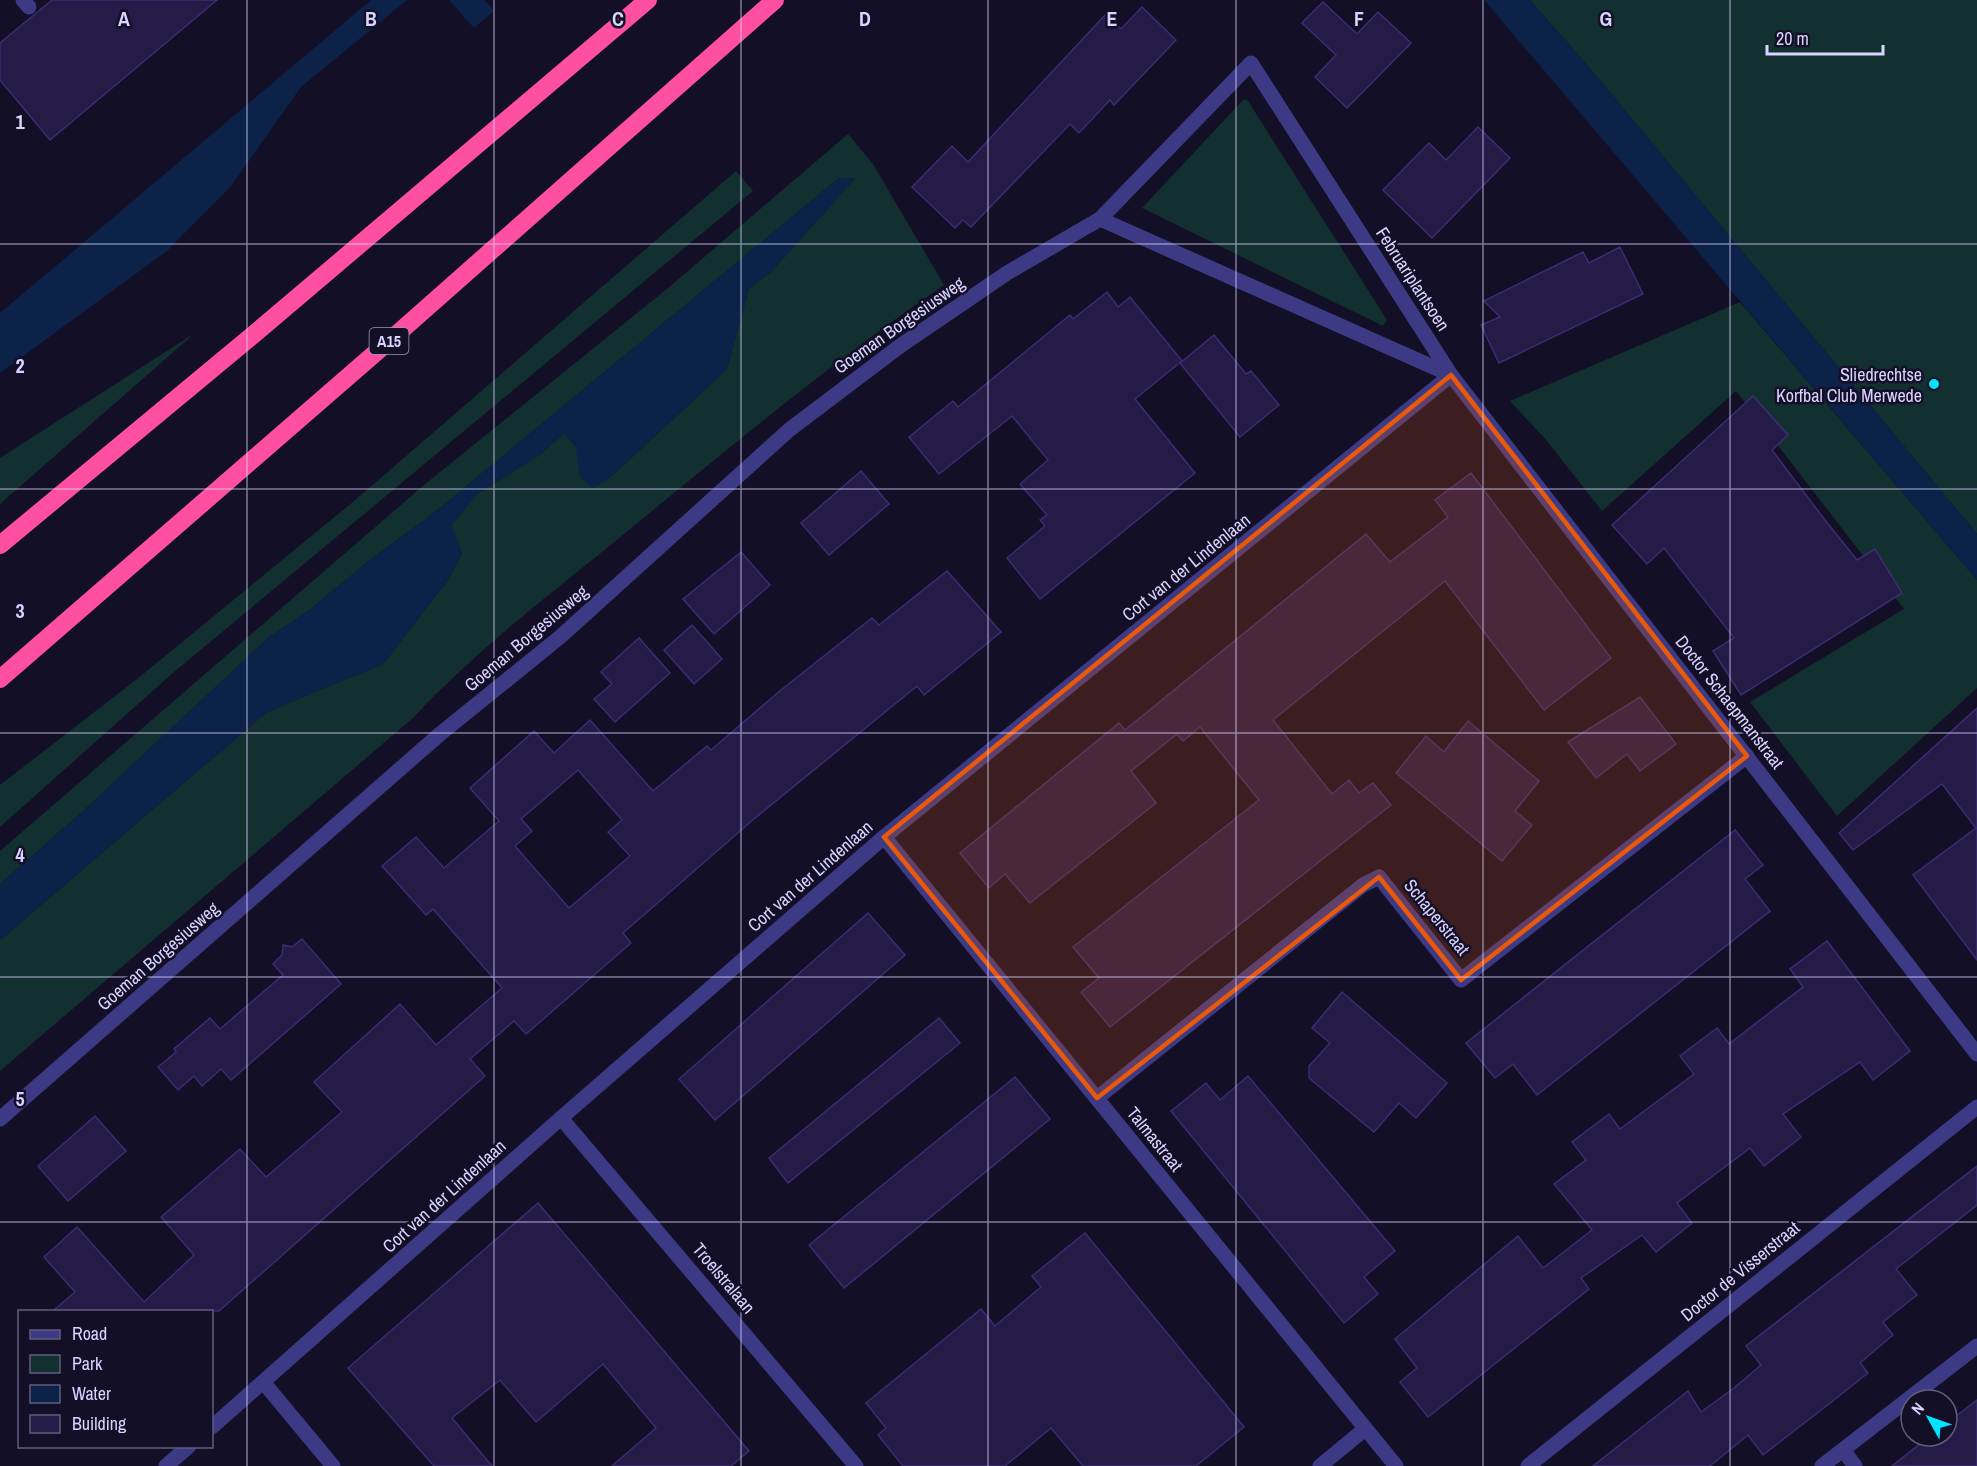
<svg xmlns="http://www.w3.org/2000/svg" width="1977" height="1466" font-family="'Archivo Narrow',sans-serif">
	<rect width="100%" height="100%" fill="#130f26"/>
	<g fill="#12302f">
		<path d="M1530 0H1977V534L1593 72Z"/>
		<path d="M1244 99 1248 101 1387 320 1383 326 1142 208Z"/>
		<path d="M848 134 873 164 944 285C831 363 725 451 618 539 548 596 474 652 413 718L0 1071V940L267 712 383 664 448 580 462 554 451 525 477 494 541 454 564 433 576 447 593 488 613 475 727 369 749 288 771 272 855 178H839L434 513 367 562 311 609 268 638 81 813 0 884V851L424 485 668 288Z"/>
		<path d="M736 171 753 191 174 672 0 827V785L137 679 354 501Z"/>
		<path d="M1740 302 1977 580V688L1837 816 1750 702 1904 609 1736 391 1602 511 1547 441 1510 401Z"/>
		<path d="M195 333 0 504V458Z"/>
	</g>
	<g fill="#0c2248">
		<path d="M371 0H407L301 87 231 186 167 251 0 373V313Z"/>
		<path d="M449 0H485L494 11 474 28Z"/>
		<path d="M1484 0H1530L1593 72 1977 534V580Z"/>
		<path d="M839 178H856L771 272 749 288 727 369 613 475 593 488 580 477 576 447 564 433 541 454 477 494 452 525 462 554 448 580 383 664 267 712 0 940V884L81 813 268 638 311 609 367 562 434 513Z"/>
	</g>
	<g fill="#241b47" stroke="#3b2d73" stroke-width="1.5" fill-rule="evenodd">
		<path d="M52 0H217L50 140 0 80V43Z"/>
		<path d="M1323 2 1357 34 1378 12 1411 43 1347 108 1315 77 1336 55 1302 23Z"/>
		<path d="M1142 7 1176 40 1114 105 1110 100 1079 133 1070 124 971 227 963 220 955 228 912 187 952 146 968 162 1106 14 1121 29Z"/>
		<path d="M1478 127 1510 158 1432 238 1383 190 1429 143 1446 160Z"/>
		<path d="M1620 247 1643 294 1499 363 1481 325 1500 317 1484 301 1583 252 1589 263Z"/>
		<path d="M1107 292 1118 307 1130 297 1182 361 1135 399 1195 473 1040 599 1007 558 1045 526 1040 520 1047 515 1020 484 1048 460 1012 416 939 474 909 437 953 401 958 407 1070 315 1073 319Z"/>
		<path d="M1214 335 1246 374 1251 371 1279 405 1240 437 1180 363Z"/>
		<path d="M1753 396 1788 435 1772 450 1828 524 1857 560 1875 549 1902 593 1741 695 1713 651 1734 638 1664 548 1647 564 1612 525Z"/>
		<path d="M861 471 889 504 829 555 801 523Z"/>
		<path d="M1471 473 1611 658 1544 710 1445 581 1273 720 1332 794 1349 780 1359 793 1373 783 1391 805 1110 1027 1081 992 1099 978 1073 947 1259 800 1200 727 1183 741 1177 734 1131 771 1156 803 1030 903 1005 874 989 888 960 853 1119 723 1125 730 1366 534 1390 562 1448 517 1435 500Z"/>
		<path d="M741 552 770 585 714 634 683 599Z"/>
		<path d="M947 571 1001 632 924 695 917 686 755 818 623 933 631 943 526 1034 514 1021 470 1059 485 1076 219 1311H53L75 1292 44 1257 77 1227 144 1302 194 1255 161 1217 240 1149 266 1177 342 1112 314 1082 400 1004 436 1045 502 988 433 909 426 915 382 866 416 837 444 868 499 821 470 788 534 731 554 753 590 720 653 791 707 746 711 750 781 690 872 618 879 625ZM578 770 622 820 608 832 630 856 569 908 515 846 532 831 521 819Z"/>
		<path d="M692 625 722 659 694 684 664 650Z"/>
		<path d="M639 638 670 673 615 722 594 699 612 684 601 672Z"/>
		<path d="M1640 697 1676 744 1640 771 1627 754 1596 778 1568 742Z"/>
		<path d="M1977 708V960L1913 875 1976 828 1942 784 1853 850 1839 833Z"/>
		<path d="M1468 721 1539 781 1515 811 1532 825 1502 861 1396 773 1426 736 1444 752Z"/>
		<path d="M1735 830 1763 865 1745 879 1770 911 1537 1095 1513 1064 1495 1078 1466 1043Z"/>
		<path d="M868 913 905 955 715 1120 679 1079Z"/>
		<path d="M302 939 341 984 231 1080 221 1069 202 1086 194 1076 178 1090 158 1067 176 1052 174 1049 210 1018 220 1029 283 975 273 964 282 955 283 945 292 947Z"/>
		<path d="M1827 941 1910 1051 1873 1080 1860 1062 1783 1114 1801 1137 1764 1166 1750 1148 1677 1203 1692 1223 1656 1252 1642 1235 1581 1278 1589 1289 1428 1417 1400 1382 1417 1368 1395 1339 1518 1236 1543 1268 1592 1230 1554 1184 1586 1160 1572 1142 1609 1114 1620 1129 1694 1074 1680 1056 1717 1028 1729 1044 1803 987 1790 969Z"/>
		<path d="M1342 992 1447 1083 1416 1118 1399 1103 1374 1132 1309 1078V1066L1330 1043 1312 1028Z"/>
		<path d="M939 1018 960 1043 788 1183 769 1158Z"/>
		<path d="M1248 1076 1395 1251 1364 1277 1378 1294 1344 1323 1171 1111 1206 1083 1220 1100Z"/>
		<path d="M1015 1077 1050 1119 844 1288 809 1245Z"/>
		<path d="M95 1116 126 1151 68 1201 38 1166Z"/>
		<path d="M1977 1166V1205L1896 1269 1917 1295 1883 1322 1893 1335 1860 1363 1868 1373 1834 1400 1763 1455 1748 1435 1710 1466H1593L1688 1391 1701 1412 1734 1388 1761 1365 1746 1346Z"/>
		<path d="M538 1203 749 1451 731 1466H612L656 1428 603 1364 536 1422 500 1380 452 1418 492 1466H434L348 1368Z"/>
		<path d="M1085 1233 1244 1427 1196 1466H1083L1051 1428 1005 1466H903L878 1435 886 1428 866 1403 981 1309 995 1326 1041 1287 1032 1276Z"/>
		<path d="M1977 1400V1466H1892L1930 1436H1947V1423Z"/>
	</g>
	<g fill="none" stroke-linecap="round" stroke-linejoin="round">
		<g stroke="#3d3a85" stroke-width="15">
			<path d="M23 0 29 7"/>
			<path d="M1843 1450 1855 1466"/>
		</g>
		<g stroke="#3d3a85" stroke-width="15">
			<path d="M884 837 1396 1466"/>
			<path d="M1097 1098 1363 885 1379 877 1461 980 1747 756"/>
			<path d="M561 1118 856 1466"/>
			<path d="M0 1119 440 734 560 637 789 430 900 346 1007 273 1100 219 1251 63 1451 375 1100 219"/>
			<path d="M264 1383 333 1466"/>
			<path d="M212 1427 561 1118 884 837 1451 375 1977 1054"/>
			<path d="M166 1466 189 1446"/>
			<path d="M1320 1466 1365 1429"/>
			<path d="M1528 1466 1977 1107"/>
			<path d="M1822 1466 1977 1346"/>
		</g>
		<g stroke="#ff4fa3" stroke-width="18">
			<path d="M0 545 253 335 648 0"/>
			<path d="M0 679 388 342 775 0"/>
		</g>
	</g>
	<path fill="#e8590c" fill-opacity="0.2" stroke="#e8590c" stroke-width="4.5" stroke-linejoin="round" d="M1451 375 1747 756 1461 980 1379 877 1097 1098 884 837Z"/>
	<path fill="none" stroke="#d9d4ff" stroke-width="1.5" stroke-opacity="0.55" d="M247 0V1466M494 0V1466M741 0V1466M988 0V1466M1236 0V1466M1483 0V1466M1730 0V1466M0 244H1977M0 489H1977M0 733H1977M0 977H1977M0 1222H1977"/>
	<circle fill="#00e5ff" stroke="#130f26" stroke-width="2" cx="1934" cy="384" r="6"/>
	<g text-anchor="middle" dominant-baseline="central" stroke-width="5" stroke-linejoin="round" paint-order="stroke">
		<rect fill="#130f26" stroke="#9e99be" stroke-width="1.5" x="369.5" y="328" width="39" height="26" rx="4.5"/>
		<g font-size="16" font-weight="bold" fill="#d9d4ff">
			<text x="389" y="341">A15</text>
		</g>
		<g font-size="18" fill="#d9d4ff" stroke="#130f26">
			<text transform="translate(1413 279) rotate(57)">Februariplantsoen</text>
			<text transform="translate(899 325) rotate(-35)">Goeman Borgesiusweg</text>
			<text transform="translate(1186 567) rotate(-39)">Cort van der Lindenlaan</text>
			<text transform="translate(526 638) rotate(-40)">Goeman Borgesiusweg</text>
			<text transform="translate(1730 702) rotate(52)">Doctor Schaepmanstraat</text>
			<text transform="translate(810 876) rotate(-41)">Cort van der Lindenlaan</text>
			<text transform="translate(1437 917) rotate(51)">Schaperstraat</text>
			<text transform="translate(158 956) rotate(-41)">Goeman Borgesiusweg</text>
			<text transform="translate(1155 1139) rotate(51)">Talmastraat</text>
			<text transform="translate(444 1196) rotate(-42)">Cort van der Lindenlaan</text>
			<text transform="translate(1740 1271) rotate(-39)">Doctor de Visserstraat</text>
			<text transform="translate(724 1278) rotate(50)">Troelstralaan</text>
		</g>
		<g font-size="18" fill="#d9d4ff" stroke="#130f26" text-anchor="end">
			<text x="1922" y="374">Sliedrechtse<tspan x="1922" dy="21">Korfbal Club Merwede</tspan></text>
		</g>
	</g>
	<g font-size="20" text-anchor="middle" font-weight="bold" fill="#d9d4ff" stroke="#130f26" stroke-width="5" stroke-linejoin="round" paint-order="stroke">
		<text x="124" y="26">A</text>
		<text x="371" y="26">B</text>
		<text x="618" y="26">C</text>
		<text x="865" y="26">D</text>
		<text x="1112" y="26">E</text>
		<text x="1359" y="26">F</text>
		<text x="1606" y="26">G</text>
		<text x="20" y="129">1</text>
		<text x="20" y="373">2</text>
		<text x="20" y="618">3</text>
		<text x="20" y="862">4</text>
		<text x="20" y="1106">5</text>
	</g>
	<rect x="18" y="1310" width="195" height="138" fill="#130f26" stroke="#625e7d" stroke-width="1.5"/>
	<rect x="30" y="1330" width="30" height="9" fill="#3d3a85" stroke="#625e7d" stroke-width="1.5"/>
	<text x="72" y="1340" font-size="18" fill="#d9d4ff">Road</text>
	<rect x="30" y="1355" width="30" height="18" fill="#12302f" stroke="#625e7d" stroke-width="1.5"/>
	<text x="72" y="1370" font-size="18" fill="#d9d4ff">Park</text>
	<rect x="30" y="1385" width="30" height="18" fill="#0c2248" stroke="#625e7d" stroke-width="1.5"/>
	<text x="72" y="1400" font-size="18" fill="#d9d4ff">Water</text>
	<rect x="30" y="1415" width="30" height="18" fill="#241b47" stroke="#625e7d" stroke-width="1.5"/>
	<text x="72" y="1430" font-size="18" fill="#d9d4ff">Building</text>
	<g transform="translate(1929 1418) rotate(310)"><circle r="28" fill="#130f26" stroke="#625e7d" stroke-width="1.5"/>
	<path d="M0-4.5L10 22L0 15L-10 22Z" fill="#00e5ff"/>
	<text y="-9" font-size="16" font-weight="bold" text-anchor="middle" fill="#d9d4ff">N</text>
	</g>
	<path d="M1767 45v9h116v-9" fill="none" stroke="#d9d4ff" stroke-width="3"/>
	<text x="1776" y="45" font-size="18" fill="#d9d4ff" stroke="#130f26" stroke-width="4.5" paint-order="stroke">20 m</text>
</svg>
